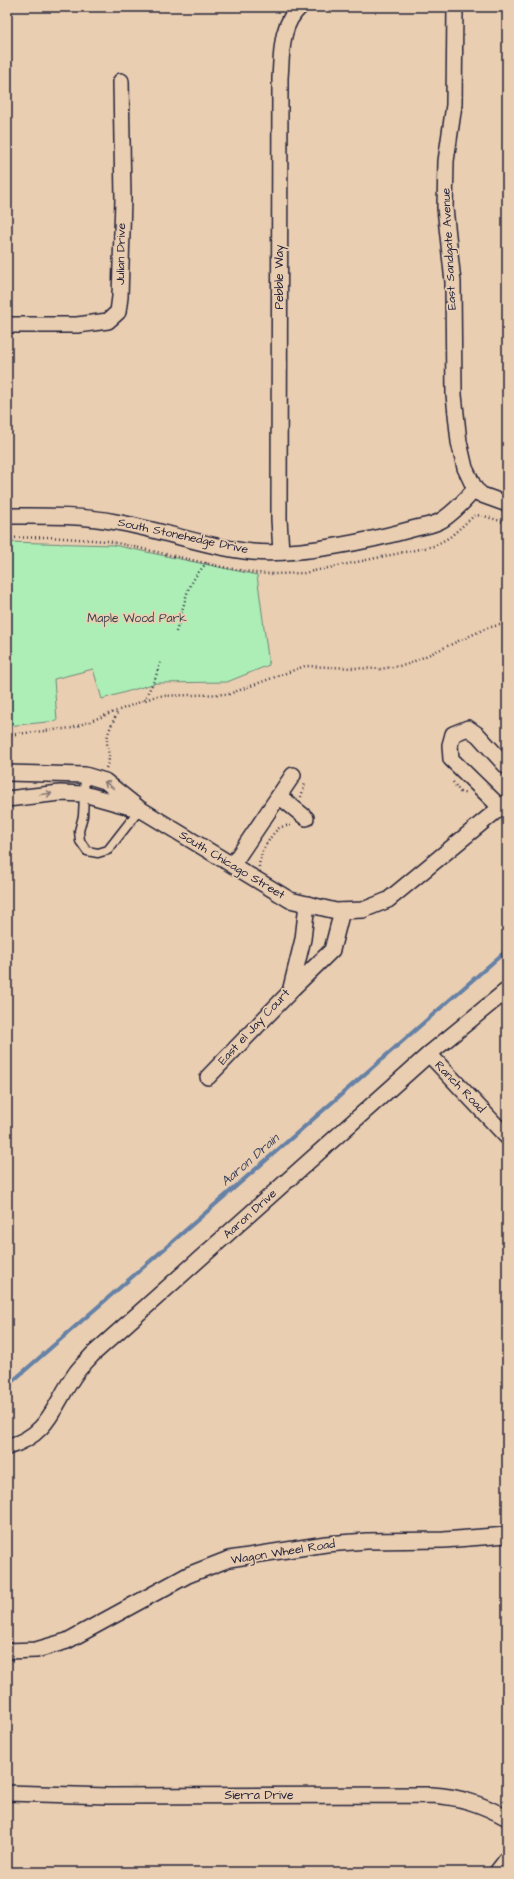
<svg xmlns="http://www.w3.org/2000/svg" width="514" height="1879" font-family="'Architects Daughter',sans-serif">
	<rect width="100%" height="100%" fill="#eaceb1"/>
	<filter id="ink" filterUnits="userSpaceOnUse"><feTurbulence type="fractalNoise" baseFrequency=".025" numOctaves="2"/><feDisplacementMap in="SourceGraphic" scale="8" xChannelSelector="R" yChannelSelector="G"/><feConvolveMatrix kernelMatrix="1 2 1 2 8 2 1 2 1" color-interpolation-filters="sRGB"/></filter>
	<g filter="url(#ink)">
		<path fill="#adeeb6" stroke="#688878" d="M7 542 113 545 257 575 269 665 227 682 156 683 102 699 93 669 54 679 57 721 7 726Z"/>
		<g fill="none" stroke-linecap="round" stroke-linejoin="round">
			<path stroke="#6581a6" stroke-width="4" d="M7 1386 507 950"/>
			<defs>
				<path id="service" d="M85 775 83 816 79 831 80 841 87 851 98 853 108 850 140 809"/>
				<g id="minor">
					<path d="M455 7 454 105 446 161 445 208 453 282 454 395 459 442 465 468 475 489"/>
					<path d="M7 325H77L108 321 118 312 120 297 123 199 121 81"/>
					<path d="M7 516C43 516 80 515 116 522 162 530 205 547 252 552 299 556 370 541 416 528 424 526 435 525 442 520 455 512 465 500 475 489L482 495 507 504"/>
					<path d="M281 552 279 519 280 78C282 53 280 25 300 7"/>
					<path d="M7 773 85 775 105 781 140 809 290 900 336 911 363 910 388 900 507 802"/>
					<path d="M279 796 306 818"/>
					<path d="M7 799 60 793 84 794 134 808"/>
					<path d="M500 807 451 759 450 745 453 734 468 728 478 735 507 767"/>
					<path d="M233 864 293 775"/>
					<path d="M290 991 332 950 342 911"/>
					<path d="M429 1054 507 1137"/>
					<path d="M208 1077 290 992 303 939 307 904"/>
					<path d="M7 1447C50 1435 53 1405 76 1373 80 1367 87 1361 92 1355L429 1054 507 990"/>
					<path d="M7 1651 36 1650 67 1641 188 1575 229 1559 326 1544 367 1541 444 1540 507 1535"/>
					<path d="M7 1793 108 1796 432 1795C460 1797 482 1804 507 1818"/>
					<path d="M497 1872 507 1859"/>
				</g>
			</defs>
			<use href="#service" stroke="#22223b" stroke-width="11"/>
			<use href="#minor" stroke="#22223b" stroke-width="18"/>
			<g stroke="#22223b" stroke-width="2.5" stroke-dasharray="1 3" stroke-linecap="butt">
				<path d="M7 538 48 537 108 541 227 568 256 573 274 574 304 573 434 546 450 537 475 515 484 516 507 523"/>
				<path d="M176 632 188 590 195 577 207 562"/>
				<path d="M144 700 155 679 161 661"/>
				<path d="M7 735 72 728 156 696 229 694 305 666 380 669 406 665 487 628 507 623"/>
				<path d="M106 768C112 755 107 753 107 740 108 730 114 720 118 711"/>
				<path d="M453 782 460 792 467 794"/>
				<path d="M301 797 305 783"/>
				<path d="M259 867C259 855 269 837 278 829 281 826 287 826 291 825L293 826"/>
			</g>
			<use href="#service" stroke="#eaceb1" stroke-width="8"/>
			<use href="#minor" stroke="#eaceb1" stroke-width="15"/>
		</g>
		<defs><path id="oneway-shaft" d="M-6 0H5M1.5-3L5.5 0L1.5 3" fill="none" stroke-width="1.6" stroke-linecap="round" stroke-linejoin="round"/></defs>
		<g stroke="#867876">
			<use href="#oneway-shaft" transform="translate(109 785) rotate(-144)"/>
			<use href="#oneway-shaft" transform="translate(46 794) rotate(-5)"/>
		</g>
	</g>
	<g text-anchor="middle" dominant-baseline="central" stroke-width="3.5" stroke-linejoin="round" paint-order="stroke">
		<g font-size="12" fill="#22223b" stroke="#eaceb1">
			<text transform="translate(449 249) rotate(-93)">East Sandgate Avenue</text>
			<text transform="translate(121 254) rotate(-89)">Julian Drive</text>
			<text transform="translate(279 277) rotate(-90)">Pebble Way</text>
			<text transform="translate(183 536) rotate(12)">South Stonehedge Drive</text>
			<text transform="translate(232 865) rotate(31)">South Chicago Street</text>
			<text transform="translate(254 1027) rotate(-47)">East el Jay Court</text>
			<text transform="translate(460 1087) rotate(46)">Ranch Road</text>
			<text transform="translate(250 1214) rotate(-42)">Aaron Drive</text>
			<text transform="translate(283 1552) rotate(-9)">Wagon Wheel Road</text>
			<text x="259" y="1795">Sierra Drive</text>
		</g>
		<g font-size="12" fill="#37414d" stroke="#eaceb1">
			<text x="137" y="618">Maple Wood Park</text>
		</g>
		<g font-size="13" font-style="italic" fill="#38425f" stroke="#eaceb1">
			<text transform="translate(250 1160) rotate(-41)">Aaron Drain</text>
		</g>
	</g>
	<rect width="514" height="1879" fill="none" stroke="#eaceb1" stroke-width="24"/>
	<rect x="12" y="12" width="490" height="1855" fill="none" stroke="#22223b" stroke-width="1.5" filter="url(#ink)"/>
</svg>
